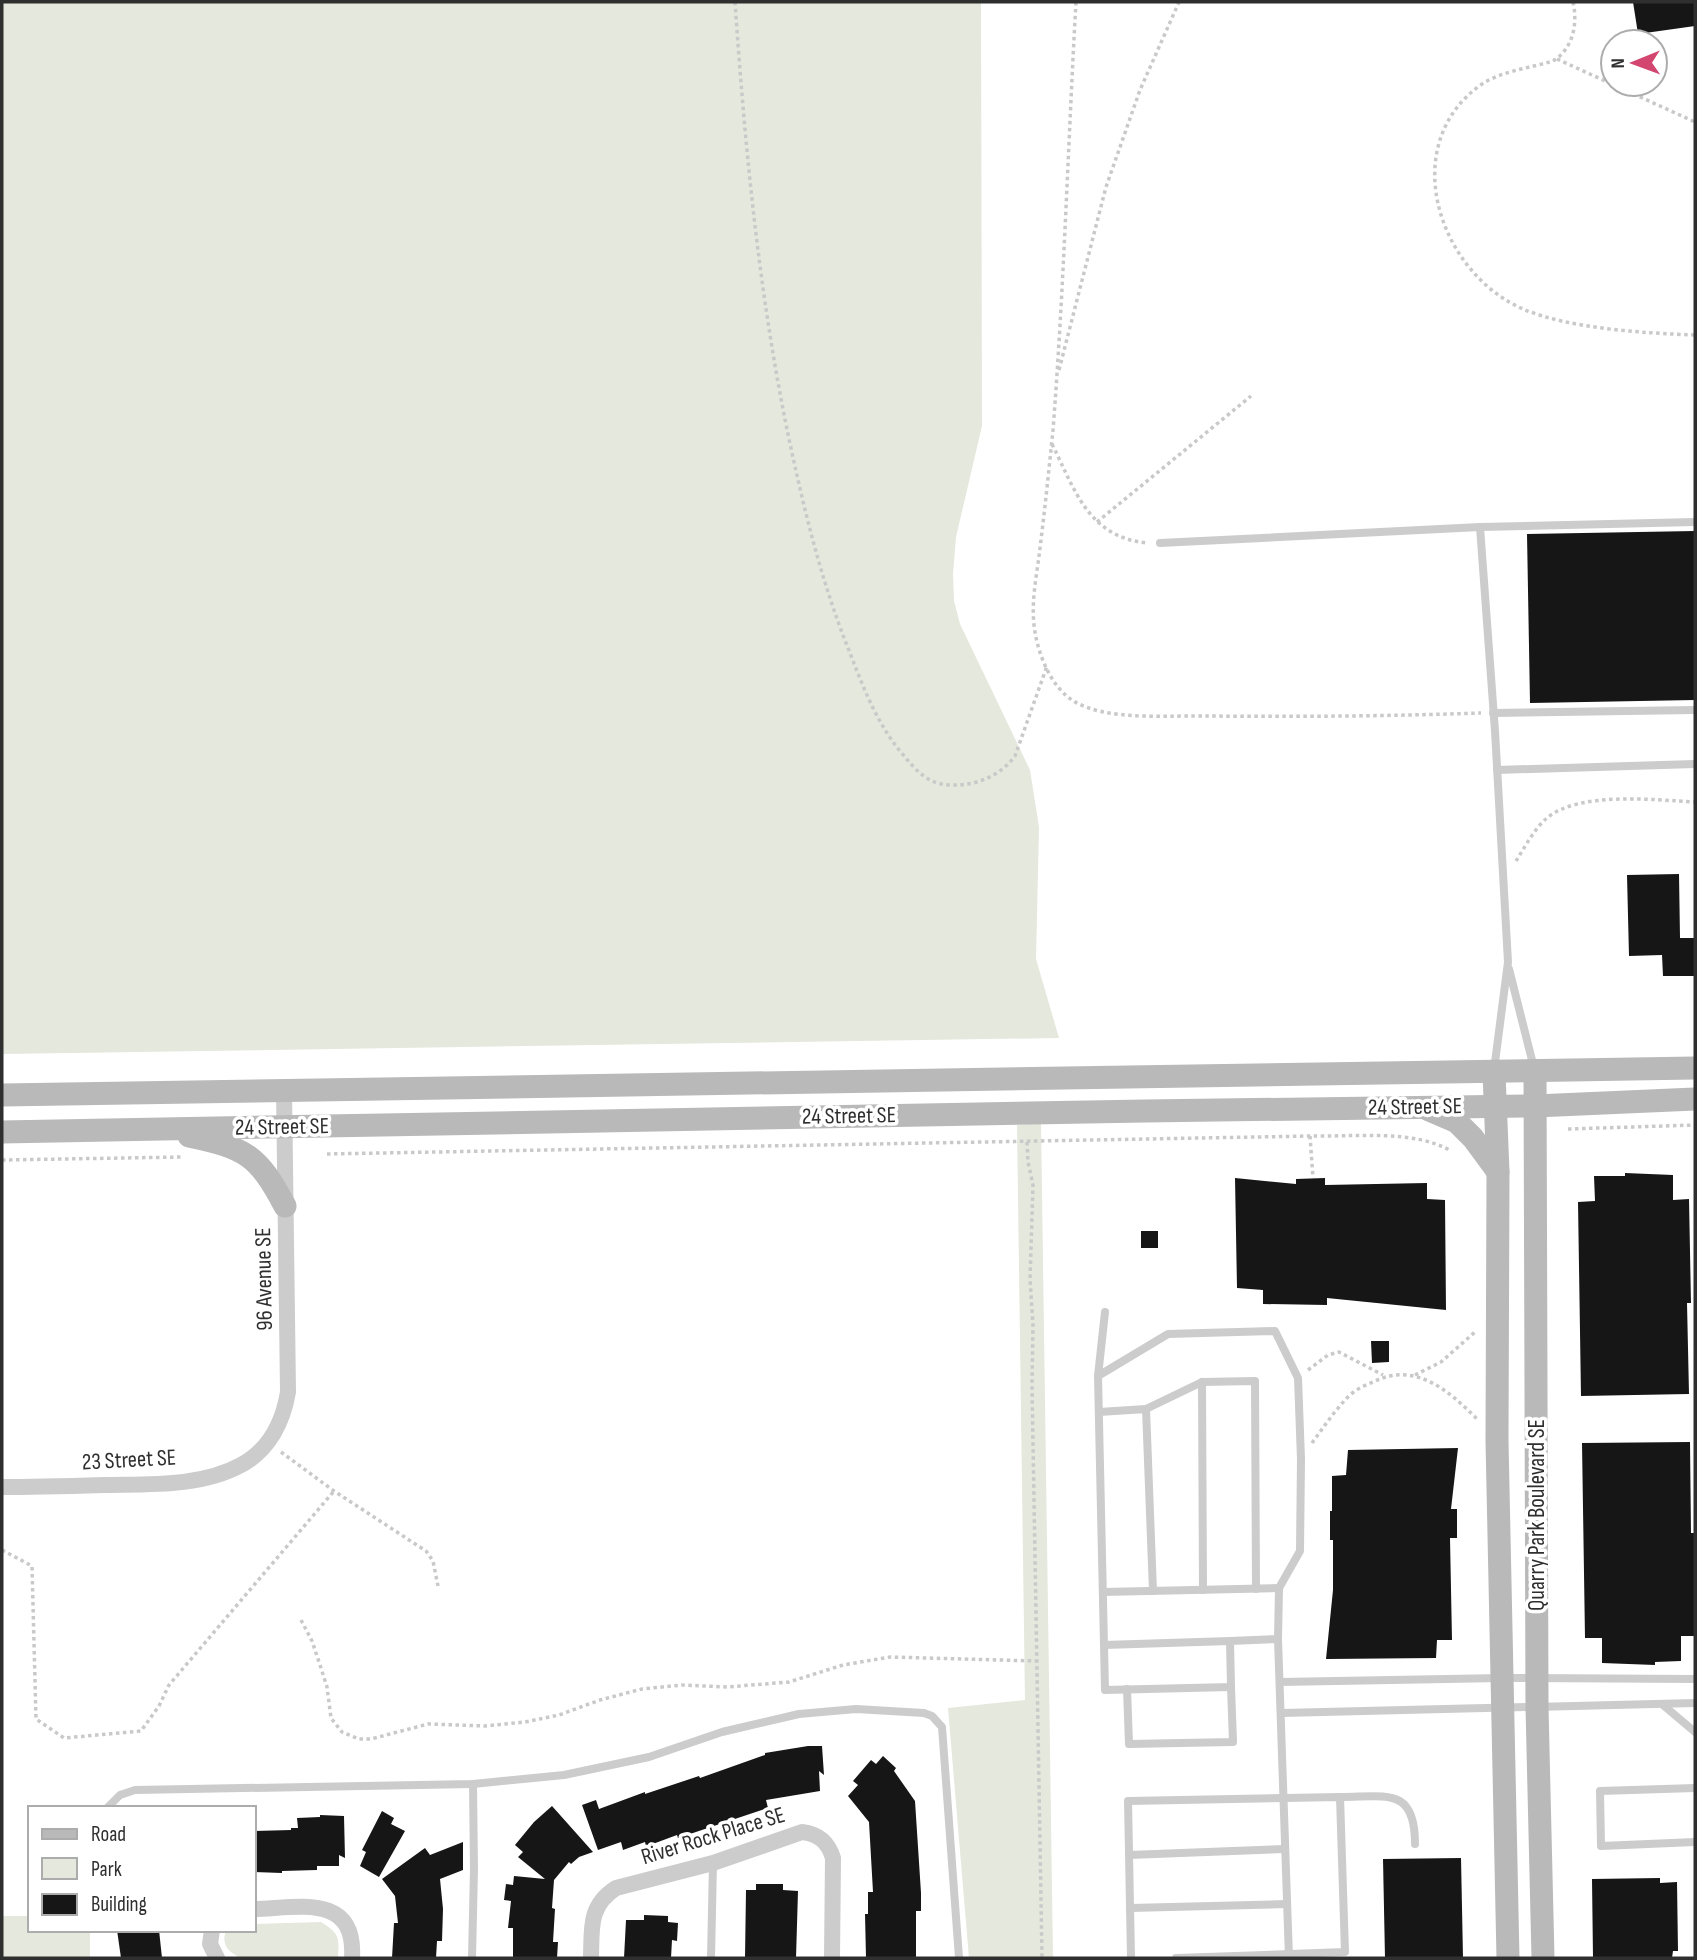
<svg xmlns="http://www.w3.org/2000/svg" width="1697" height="1960" font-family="'Sofia Sans Condensed',sans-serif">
	<rect width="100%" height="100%" fill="#fff"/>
	<g fill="#e5e8dc">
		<path d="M2 2H981L982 426 956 537 953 574 954 601 960 624 1030 770 1039 827 1036 959 1059 1038 2 1054Z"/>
		<path d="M1041 1123 1053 1958H969L948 1708 1025 1700 1017 1125Z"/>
		<path d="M2 1916H30V1930H90V1958H2Z"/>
		<path d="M321 1922C340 1934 339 1937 338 1958H241C228 1952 221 1945 226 1930H254V1924Z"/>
	</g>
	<g fill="#161616">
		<path d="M1633 2H1695V26L1638 34Z"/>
		<path d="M1695 531V700L1530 703 1527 534Z"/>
		<path d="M1679 874 1680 938H1694L1695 976H1663L1662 955 1629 956 1627 875Z"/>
		<path d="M1625 1173 1673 1175V1200L1689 1199 1691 1303H1687L1689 1394 1581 1396 1578 1202 1595 1201 1594 1176H1625Z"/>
		<path d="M1235 1178 1296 1184V1179L1325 1178V1185L1427 1183V1199L1445 1200 1446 1310 1327 1298V1305L1263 1304V1290L1237 1288Z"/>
		<rect x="1141" y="1231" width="17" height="17"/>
		<path d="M1371 1341H1389V1362L1372 1363Z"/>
		<path d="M1690 1442 1691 1533H1695V1636H1681V1661L1655 1662V1665L1602 1663V1638H1585L1582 1443Z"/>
		<path d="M1458 1448 1451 1509H1457V1538H1450L1452 1640H1437L1436 1658 1326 1659 1333 1590V1540H1330V1511H1332V1476L1346 1475 1348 1450Z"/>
		<path d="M808 1746H822L824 1775 819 1771 820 1791 766 1800 768 1808 678 1838 677 1835 650 1845 646 1846 645 1842 623 1850 621 1842 598 1850 582 1805 596 1800 599 1809 645 1792V1794L699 1776 700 1778 765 1755V1753Z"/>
		<path d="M883 1756 896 1768 894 1771 915 1801 921 1893V1911H916V1958H866L865 1914H868V1892H873L869 1822 848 1796 858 1785 853 1781 871 1760 876 1764Z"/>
		<path d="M552 1806 593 1852 579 1857 571 1864 569 1862 554 1880 552 1908 555 1909 553 1942H558L557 1958H513V1928H508L511 1901 504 1900 506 1884 513 1885 514 1876 545 1879 518 1857 523 1852 515 1845 534 1822Z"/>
		<path d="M382 1811 394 1818 391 1824 405 1831 379 1877 360 1866 366 1852 362 1850Z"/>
		<path d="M320 1815 344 1816 345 1858 339 1855V1866H317V1870L282 1871V1873L254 1872V1831L291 1830V1828H298L297 1818 320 1817Z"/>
		<path d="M463 1842V1870L440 1879 443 1909 442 1941H437L436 1958H392L394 1923H398L395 1896 382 1879 425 1848 430 1855Z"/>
		<path d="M1461 1858 1463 1958H1385L1383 1859Z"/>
		<path d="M1660 1878V1883L1677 1882 1678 1951H1673L1672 1958H1593L1592 1879Z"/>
		<path d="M756 1884H783V1890L798 1891 796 1958H745L746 1890H756Z"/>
		<path d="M644 1915 668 1916V1922L678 1923 677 1941 672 1940 671 1958H624L626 1920H644Z"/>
		<path d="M117 1930H159L162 1958H121Z"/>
	</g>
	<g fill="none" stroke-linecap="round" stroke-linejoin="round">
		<g stroke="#c9c9c9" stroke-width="3.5" stroke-dasharray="3.5 3.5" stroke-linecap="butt">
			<path d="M735 2C745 148 759 295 789 439 804 509 820 576 846 643 861 681 874 719 900 751 914 768 927 785 951 785 976 786 1000 776 1015 756L1047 666"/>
			<path d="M1076 2C1068 144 1064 288 1053 430 1049 469 1045 508 1040 548 1037 575 1030 604 1035 632 1039 656 1051 686 1072 700 1105 722 1171 715 1210 716 1301 717 1391 716 1481 713"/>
			<path d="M1573 2C1578 24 1573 49 1553 61 1530 68 1502 71 1482 84 1396 144 1438 272 1523 309 1570 329 1644 333 1695 335"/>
			<path d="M1557 59 1695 122"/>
			<path d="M1059 370 1106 187 1140 90 1179 2"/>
			<path d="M1052 444C1075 490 1088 537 1147 543"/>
			<path d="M1097 522 1251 396"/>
			<path d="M1516 861C1525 847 1534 829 1547 818 1579 791 1655 800 1695 802"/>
			<path d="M1568 1129 1695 1125"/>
			<path d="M1310 1136 1313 1178"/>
			<path d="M1027 1142 1028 1162 1033 1185 1030 1279 1033 1325 1032 1385 1042 1958"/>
			<path d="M327 1154 1310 1136C1353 1137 1414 1129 1451 1151"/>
			<path d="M2 1160 183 1157"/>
			<path d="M1308 1370 1328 1355 1339 1352 1383 1375"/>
			<path d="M1415 1375 1441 1362 1475 1332"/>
			<path d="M1312 1443C1323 1428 1333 1413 1346 1399 1353 1391 1363 1386 1373 1382 1415 1361 1448 1390 1477 1419"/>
			<path d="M281 1452 334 1491 426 1551 433 1561 438 1586"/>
			<path d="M2 1550 32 1566 36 1719 64 1738 141 1731 159 1706 169 1685 334 1491"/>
			<path d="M301 1620 312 1641 321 1668 327 1687 331 1718 342 1732 359 1739H371L428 1724 485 1726 525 1722 559 1715 600 1700 642 1689 682 1685 727 1687 789 1682 843 1665 890 1657 1036 1661"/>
		</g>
		<g stroke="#ccc" stroke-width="8">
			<path d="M1480 527 1495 731 1508 962 1494 1070"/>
			<path d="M1160 543 1480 527 1695 522"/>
			<path d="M1493 713 1695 710"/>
			<path d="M1497 770 1695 764"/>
			<path d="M1509 969 1534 1068"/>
			<path d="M1098 1376 1105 1312"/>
			<path d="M1202 1382 1255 1381 1256 1589"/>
			<path d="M1146 1409 1202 1382 1203 1590"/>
			<path d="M1099 1412 1146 1409 1153 1591"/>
			<path d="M1103 1592 1279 1588"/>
			<path d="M1278 1639 1230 1641 1231 1687 1105 1690 1098 1376 1168 1334 1275 1331 1298 1378 1301 1459 1300 1551 1279 1588 1278 1639 1289 1958"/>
			<path d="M1104 1645 1230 1641"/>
			<path d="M1280 1682 1502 1678 1695 1679"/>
			<path d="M1127 1689 1129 1744 1233 1742 1231 1687"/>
			<path d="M1663 1705 1695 1732"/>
			<path d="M1282 1713 1695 1703"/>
			<path d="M1695 1788 1600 1791 1601 1846 1695 1842"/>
			<path d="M1340 1797C1386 1797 1415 1786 1415 1844"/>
			<path d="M107 1808 120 1795 135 1790 473 1784 564 1775 649 1757 722 1732 799 1714 856 1709 924 1713 932 1716 942 1727 959 1958"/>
			<path d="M1129 1855 1285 1849"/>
			<path d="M1130 1908 1287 1904"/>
			<path d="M472 1958 474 1869 473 1784"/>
			<path d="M711 1958 713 1863"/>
			<path d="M1131 1958 1128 1801 1340 1797 1345 1952 1236 1956"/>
			<path d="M1176 1958 1236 1956V1958"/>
		</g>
		<g stroke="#ccc" stroke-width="16">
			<path d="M2 1487C36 1487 70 1486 104 1485 148 1484 201 1487 241 1465 269 1450 283 1422 288 1392L284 1089"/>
			<path d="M254 1909C299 1908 356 1893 352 1958"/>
			<path d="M212 1930 210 1944 217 1958"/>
			<path d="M591 1958C592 1929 588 1906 616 1888L713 1863 802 1832C819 1834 828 1842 833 1858L832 1958"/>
		</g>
		<g stroke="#b9b9b9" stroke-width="23">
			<path d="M1535 1071 1537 1707 1543 1958"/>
			<path d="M1494 1073 1498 1172 1497 1441 1508 1958"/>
			<path d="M2 1095 1695 1068"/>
			<path d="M1429 1110 1457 1122 1473 1138 1498 1172"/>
			<path d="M2 1132 1145 1111 1535 1106 1695 1099"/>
			<path d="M189 1136C246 1148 258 1155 285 1206"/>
		</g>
	</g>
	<g text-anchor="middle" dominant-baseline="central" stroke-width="7" stroke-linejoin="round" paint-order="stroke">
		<g font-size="23" fill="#2f2f2f" stroke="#fff">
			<text transform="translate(1415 1107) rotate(-1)">24 Street SE</text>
			<text transform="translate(849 1116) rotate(-1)">24 Street SE</text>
			<text transform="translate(282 1127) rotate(-1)">24 Street SE</text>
			<text transform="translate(264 1279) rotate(-91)">96 Avenue SE</text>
			<text transform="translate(129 1460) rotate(-3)">23 Street SE</text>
			<text transform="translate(1537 1515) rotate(-90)">Quarry Park Boulevard SE</text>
			<text transform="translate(713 1836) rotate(-17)">River Rock Place SE</text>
		</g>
	</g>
	<rect width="1697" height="1960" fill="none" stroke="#2f2f2f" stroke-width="7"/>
	<rect x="28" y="1806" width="228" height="126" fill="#ffffff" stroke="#acacac" stroke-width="2"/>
	<rect x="42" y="1829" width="35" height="10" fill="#b9b9b9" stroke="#acacac" stroke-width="2"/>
	<text x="91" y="1841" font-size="21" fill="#2f2f2f">Road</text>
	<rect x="42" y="1858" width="35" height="21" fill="#e5e8dc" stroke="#acacac" stroke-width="2"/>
	<text x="91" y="1876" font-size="21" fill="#2f2f2f">Park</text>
	<rect x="42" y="1894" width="35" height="21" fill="#161616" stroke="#acacac" stroke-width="2"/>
	<text x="91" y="1911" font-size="21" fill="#2f2f2f">Building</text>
	<g transform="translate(1634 63) rotate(269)"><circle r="33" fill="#ffffff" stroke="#acacac" stroke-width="2"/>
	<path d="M0-5L12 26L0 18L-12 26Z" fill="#d24670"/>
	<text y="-10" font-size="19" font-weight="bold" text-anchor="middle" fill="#2f2f2f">N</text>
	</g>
</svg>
